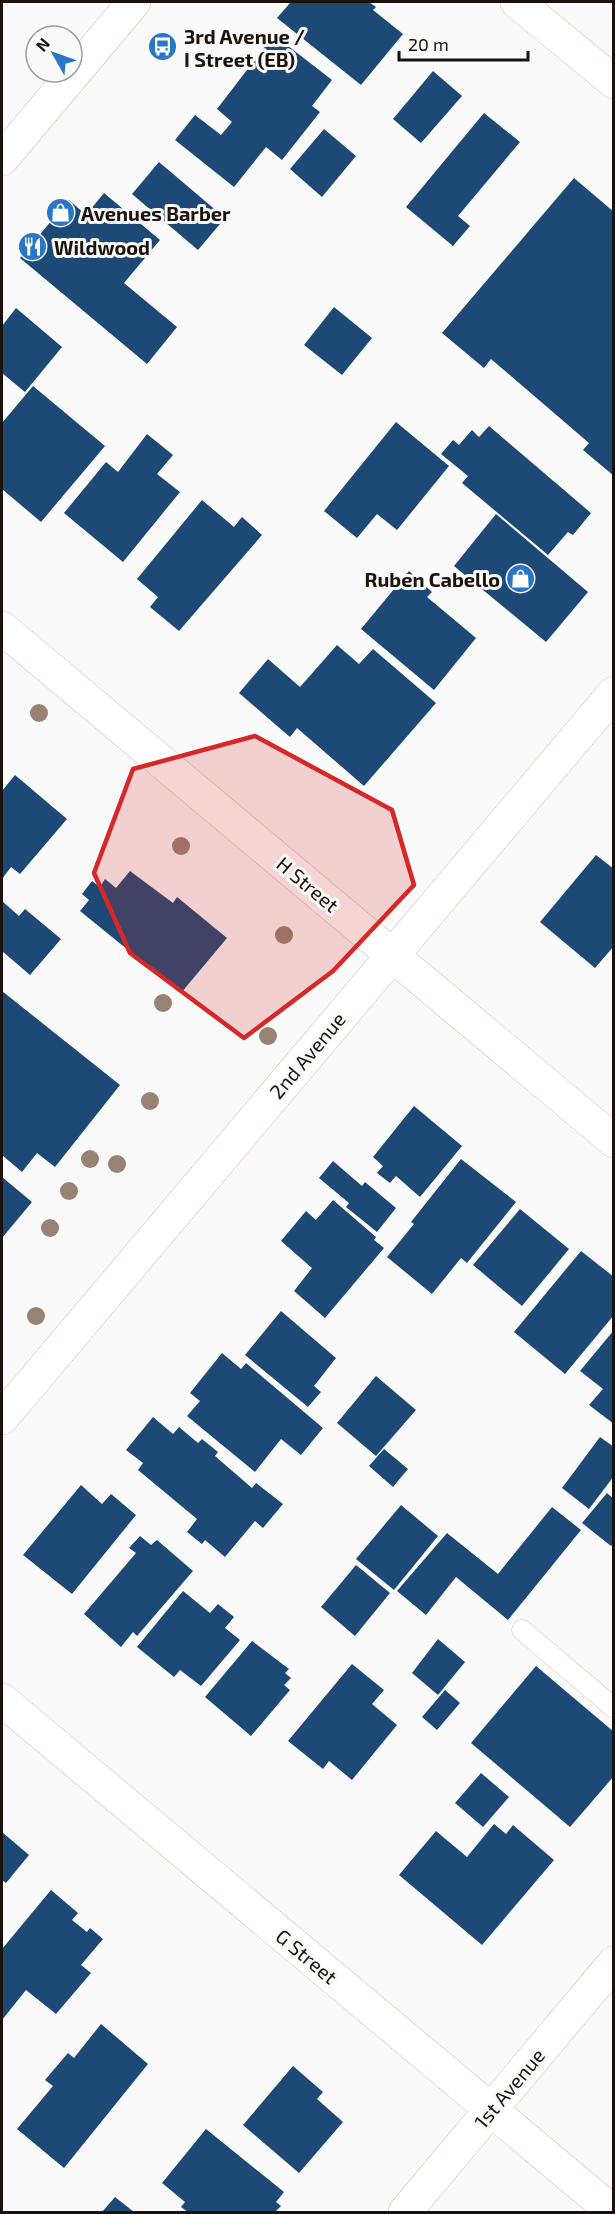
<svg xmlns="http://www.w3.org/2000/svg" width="615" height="2214" font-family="'Exo 2',sans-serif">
	<rect width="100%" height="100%" fill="#fafafa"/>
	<g fill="#1d4977">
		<path d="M291 2H369L376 7 373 10 403 34 361 85 277 18Z"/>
		<path d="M274 35 332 80 312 106 320 112 282 160 266 147 234 187 175 140 195 115 221 135 232 122 217 109Z"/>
		<path d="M433 71 462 96 421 143 393 119Z"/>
		<path d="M484 113 520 142 458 216 470 226 453 246 406 207Z"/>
		<path d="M324 129 356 156 322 197 290 169Z"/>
		<path d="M159 162 225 218 198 250 132 194Z"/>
		<path d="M574 178 614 212V476L583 450 589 443 491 359 484 368 442 333Z"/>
		<path d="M104 193 160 240 124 283 177 327 147 364 20 258 69 200 86 215Z"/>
		<path d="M334 307 372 338 342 375 304 345Z"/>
		<path d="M16 308 62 347 25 392 2 373V326Z"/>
		<path d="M33 386 105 446 41 522 2 489V423Z"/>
		<path d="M396 422 449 466 397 530 377 514 357 538 324 511Z"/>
		<path d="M489 426 591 513 573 535 568 532 548 555 462 483 468 476 441 454 453 440 459 445 472 430 479 437Z"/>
		<path d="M147 434 173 455 157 474 180 492 123 562 64 513 106 462 118 472Z"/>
		<path d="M202 500 234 527 242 517 262 535 179 631 150 607 158 597 137 579Z"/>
		<path d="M496 514 588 592 546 642 454 566Z"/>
		<path d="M409 571 432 592 427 597 476 638 434 690 361 629Z"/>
		<path d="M337 645 359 664 373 649 436 703 364 786 297 728 290 737 239 693 268 659 300 687Z"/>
		<path d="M15 775 67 819 20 874 11 867 2 879V791Z"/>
		<path d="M596 855 614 869V946L595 968 540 922Z"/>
		<path d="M130 871 173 903 177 897 227 938 181 993 80 911 89 900 82 894 92 881 100 887 105 879 116 888Z"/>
		<path d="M2 901 19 916 25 909 61 939 30 975 2 951Z"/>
		<path d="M2 991 120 1085 55 1167 37 1153 22 1172 2 1155Z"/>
		<path d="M414 1106 462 1146 420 1197 396 1176 390 1183 377 1173 383 1166 373 1157Z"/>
		<path d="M461 1159 516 1202 467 1263 461 1258 432 1294 387 1257 414 1224 411 1222Z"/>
		<path d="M333 1161 362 1186 365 1182 396 1208 377 1232 346 1207 349 1203 319 1178Z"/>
		<path d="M2 1177 32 1202 2 1238Z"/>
		<path d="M333 1200 376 1237 374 1240 384 1248 325 1318 294 1291 312 1268 281 1241 306 1211 316 1220Z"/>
		<path d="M520 1209 569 1249 522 1306 473 1265Z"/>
		<path d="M581 1251 614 1277V1315L565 1374 514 1332Z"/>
		<path d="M281 1311 336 1358 314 1386 321 1392 308 1407 245 1355Z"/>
		<path d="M614 1330V1424L589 1405 603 1389 580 1371Z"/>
		<path d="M222 1353 241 1369 246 1363 323 1428 301 1455 281 1439 255 1472 187 1416 200 1401 190 1393Z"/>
		<path d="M376 1376 416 1410 376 1456 337 1423Z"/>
		<path d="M153 1417 173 1434 179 1427 198 1443 202 1439 218 1452 215 1456 252 1488 256 1483 283 1504 263 1528 255 1521 225 1557 205 1540 202 1544 187 1532 197 1519 138 1470 143 1463 126 1450Z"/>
		<path d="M600 1437 614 1447V1476L589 1509 562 1488Z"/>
		<path d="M384 1449 408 1469 393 1487 369 1466Z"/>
		<path d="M81 1485 102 1504 111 1494 136 1515 72 1594 23 1555Z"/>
		<path d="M607 1493 614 1499V1543L611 1546 582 1523Z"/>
		<path d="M401 1505 438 1536 394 1590 356 1559Z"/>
		<path d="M552 1507 581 1530 508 1620 456 1577 426 1615 397 1591 447 1533 498 1574Z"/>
		<path d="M140 1536 151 1545 157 1540 193 1571 137 1636 133 1632 121 1647 84 1614 136 1553 129 1548Z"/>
		<path d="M356 1565 390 1593 355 1636 321 1607Z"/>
		<path d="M183 1591 210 1613 218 1604 234 1617 225 1628 240 1640 201 1686 180 1670 174 1677 137 1647Z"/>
		<path d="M438 1639 465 1662 438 1695 412 1673Z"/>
		<path d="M252 1641 289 1669 285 1673 291 1678 284 1685 290 1690 251 1736 205 1697Z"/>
		<path d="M352 1664 384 1690 372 1704 397 1725 352 1780 329 1761 323 1769 288 1741Z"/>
		<path d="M536 1666 614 1732V1776L570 1827 471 1743Z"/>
		<path d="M445 1690 460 1703 437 1730 422 1717Z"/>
		<path d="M481 1773 509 1797 483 1827 455 1803Z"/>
		<path d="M494 1824 506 1834 513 1825 554 1860 482 1945 399 1875 436 1831 467 1857Z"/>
		<path d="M2 1832 29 1855 6 1883 2 1880Z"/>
		<path d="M51 1890 78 1913 72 1920 87 1932 90 1928 103 1939 81 1965 91 1973 56 2014 26 1990 2 2020V1949Z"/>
		<path d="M101 2024 148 2064 64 2168 17 2129 53 2086 45 2080 68 2053 74 2058Z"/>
		<path d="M293 2066 323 2092 317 2099 343 2122 299 2173 243 2125Z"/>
		<path d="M206 2129 284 2192 276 2202 281 2206 275 2212H188L181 2207 185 2202 162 2183Z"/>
		<path d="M115 2197 134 2212H102Z"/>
	</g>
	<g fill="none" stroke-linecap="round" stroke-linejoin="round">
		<defs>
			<path id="service" d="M522 1630 614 1708"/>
			<g id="minor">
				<path d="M2 628 614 1141"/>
				<path d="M2 1700 613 2212"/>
				<path d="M405 2212 614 1963"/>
			</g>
			<g id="tertiary">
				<path d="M517 2 614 82"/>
				<path d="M2 159 134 2"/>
				<path d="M2 1418 614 693"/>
			</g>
		</defs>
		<use href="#service" stroke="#dcbbab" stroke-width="21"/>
		<use href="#minor" stroke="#dcbbab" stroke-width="34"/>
		<use href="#tertiary" stroke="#dcbbab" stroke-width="34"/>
		<use href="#service" stroke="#fff" stroke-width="20"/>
		<use href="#minor" stroke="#fff" stroke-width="33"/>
		<use href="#tertiary" stroke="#fff" stroke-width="33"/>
	</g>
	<g fill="#998274">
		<circle cx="39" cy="713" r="9"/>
		<circle cx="181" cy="846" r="9"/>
		<circle cx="284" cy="935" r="9"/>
		<circle cx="163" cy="1003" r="9"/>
		<circle cx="268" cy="1036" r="9"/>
		<circle cx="150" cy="1101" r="9"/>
		<circle cx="90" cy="1159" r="9"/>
		<circle cx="117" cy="1164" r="9"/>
		<circle cx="69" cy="1191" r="9"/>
		<circle cx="50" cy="1228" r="9"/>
		<circle cx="36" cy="1316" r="9"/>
	</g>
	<path fill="#d62828" fill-opacity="0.2" stroke="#d62828" stroke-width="4.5" stroke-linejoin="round" d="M255 736 392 810 414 885 333 971 244 1038 130 953 94 873 133 769Z"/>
	<defs>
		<symbol id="bus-disc" viewBox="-11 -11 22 22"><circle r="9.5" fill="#2876c5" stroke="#fafafa"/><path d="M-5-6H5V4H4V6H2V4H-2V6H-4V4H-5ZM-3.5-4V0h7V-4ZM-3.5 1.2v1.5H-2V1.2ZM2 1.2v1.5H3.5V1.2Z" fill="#fff"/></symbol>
		<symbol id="shop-disc" viewBox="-11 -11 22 22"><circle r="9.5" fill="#2876c5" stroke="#fafafa"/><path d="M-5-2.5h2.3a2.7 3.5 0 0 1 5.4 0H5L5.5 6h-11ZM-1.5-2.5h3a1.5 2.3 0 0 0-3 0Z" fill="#fff"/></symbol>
		<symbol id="restaurant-disc" viewBox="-11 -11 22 22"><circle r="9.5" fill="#2876c5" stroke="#fafafa"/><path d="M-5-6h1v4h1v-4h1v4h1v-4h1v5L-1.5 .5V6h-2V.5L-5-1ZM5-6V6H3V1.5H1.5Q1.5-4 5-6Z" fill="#fff"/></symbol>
	</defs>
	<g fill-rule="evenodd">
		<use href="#bus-disc" x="146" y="30" width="33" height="33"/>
		<use href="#shop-disc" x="44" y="196" width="33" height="33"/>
		<use href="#restaurant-disc" x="16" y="230" width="33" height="33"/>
		<use href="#shop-disc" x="504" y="562" width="33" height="33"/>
	</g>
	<g text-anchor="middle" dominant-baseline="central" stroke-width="6" stroke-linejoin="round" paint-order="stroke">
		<g font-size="20" font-weight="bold" fill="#1c110b" stroke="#fafafa" text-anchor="start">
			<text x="184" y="36">3rd Avenue /<tspan x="184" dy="23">I Street (EB)</tspan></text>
			<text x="81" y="213">Avenues Barber</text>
			<text x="54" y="247">Wildwood</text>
			<text x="500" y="579" text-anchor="end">Ruben Cabello</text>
		</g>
		<g font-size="20" fill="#1c110b" stroke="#fafafa">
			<text transform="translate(308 884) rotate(40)">H Street</text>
			<text transform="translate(307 1055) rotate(-50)">2nd Avenue</text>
			<text transform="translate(307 1956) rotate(40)">G Street</text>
			<text transform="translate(509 2088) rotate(-50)">1st Avenue</text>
		</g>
	</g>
	<rect width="615" height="2214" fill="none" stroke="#1c110b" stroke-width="6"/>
	<g transform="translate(54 54) rotate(310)"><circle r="28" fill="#fafafa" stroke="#a19d9a" stroke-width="1.5"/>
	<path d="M0-4.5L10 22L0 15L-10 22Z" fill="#2876c5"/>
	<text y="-9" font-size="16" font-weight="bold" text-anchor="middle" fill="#1c110b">N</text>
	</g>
	<path d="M399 51v9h129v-9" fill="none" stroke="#1c110b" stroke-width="3"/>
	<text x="408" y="51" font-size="18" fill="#1c110b" stroke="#fafafa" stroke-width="4.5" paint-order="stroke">20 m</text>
</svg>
